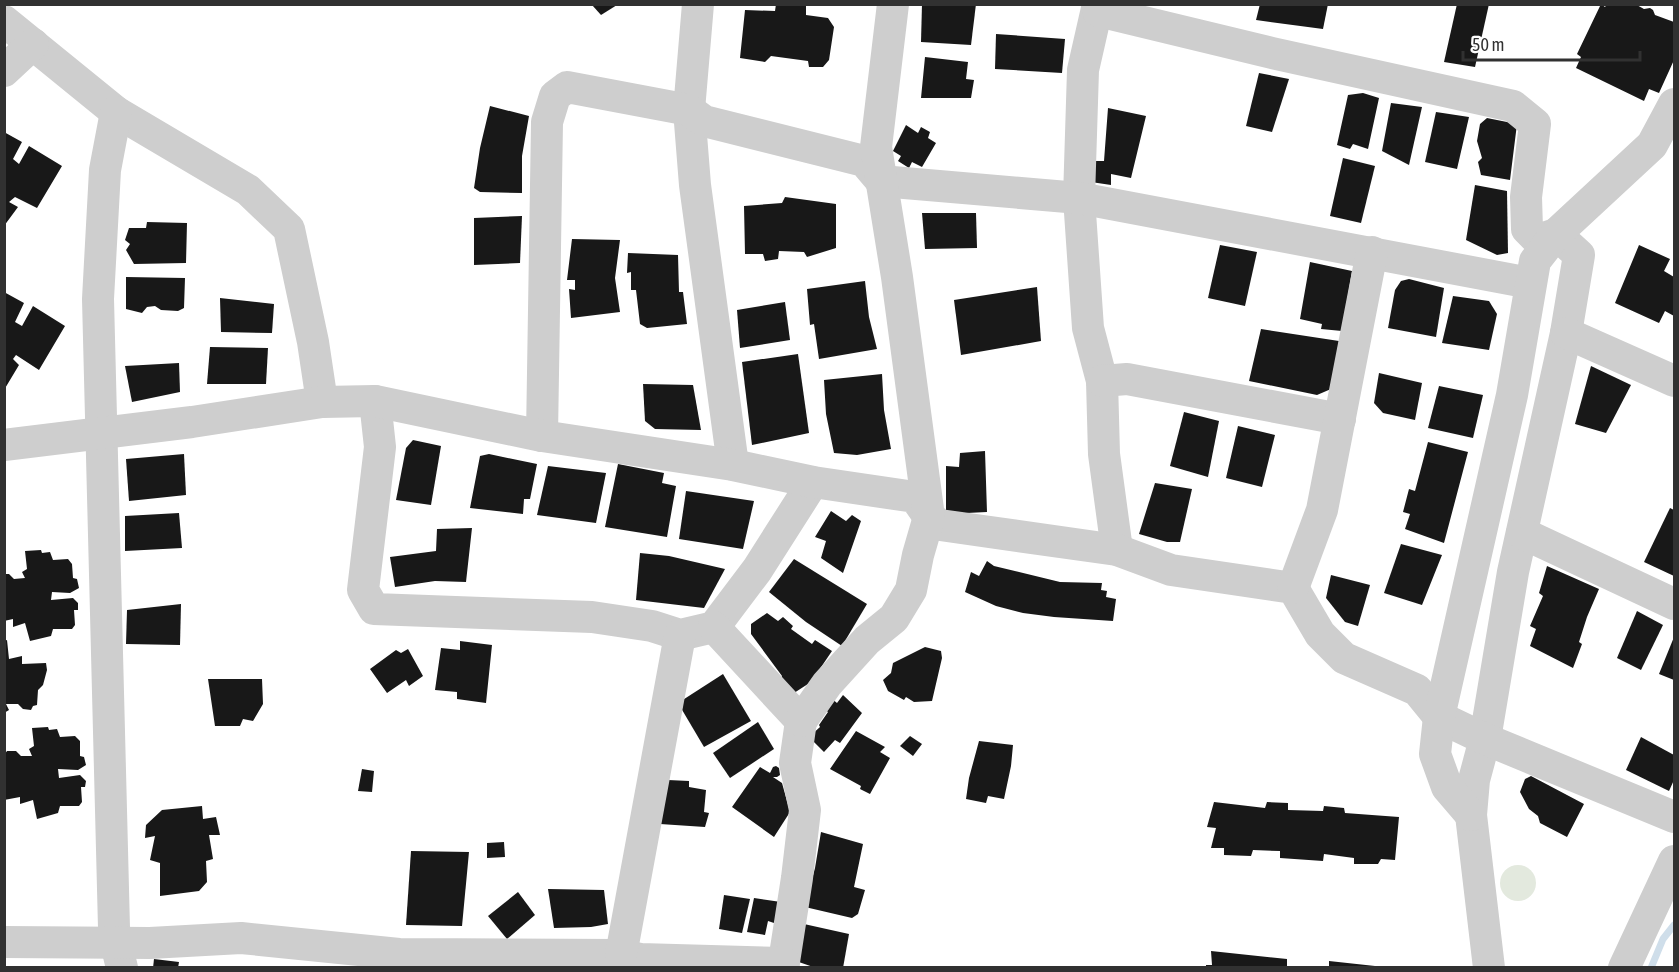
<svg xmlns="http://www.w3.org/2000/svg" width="1679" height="972" font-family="'Asap Condensed',sans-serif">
	<rect width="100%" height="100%" fill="#fff"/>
	<circle fill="#e3e9de" cx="1518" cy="883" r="18"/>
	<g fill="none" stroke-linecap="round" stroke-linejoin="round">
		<path stroke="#cfdeea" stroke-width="7" d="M1651 968 1663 939 1674 925"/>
	</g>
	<g fill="#181818">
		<path d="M776 4H806V15L828 18 834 27 829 60 823 67H809L808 61 771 56 765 62 740 58 745 10 775 11Z"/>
		<path d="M922 4H976L971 45 921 42Z"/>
		<path d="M1260 4H1328L1323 29 1256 20Z"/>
		<path d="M1457 4H1489L1475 67 1444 62Z"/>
		<path d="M1601 4 1605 7 1607 4H1635L1644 9 1650 8 1653 10 1655 15 1674 22V60L1659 93 1649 89 1644 101 1576 68 1581 57 1577 54Z"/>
		<path d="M592 5H617L601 15Z"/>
		<path d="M996 34 1065 39 1062 73 995 69Z"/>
		<path d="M925 57 968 62 966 79 974 80 971 98H921Z"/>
		<path d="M1259 73 1289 79 1272 132 1246 126Z"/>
		<path d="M1363 93 1379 98 1368 149 1353 144 1350 149 1337 145 1348 95Z"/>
		<path d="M1391 103 1422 107 1409 165 1382 151Z"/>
		<path d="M490 106 529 116 522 156V193L480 192 474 188 480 148Z"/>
		<path d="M1108 108 1146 116 1131 178 1111 174V185L1091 182 1094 161H1104Z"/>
		<path d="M1436 112 1469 117 1457 169 1425 162Z"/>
		<path d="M1487 118 1517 124 1510 180 1481 175 1478 162 1482 158 1477 141 1480 124Z"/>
		<path d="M906 125 918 133 921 127 930 132 928 138 936 143 922 167 912 162 909 168 898 161 901 156 893 151Z"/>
		<path d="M4 132 22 142 13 159 19 164 29 146 62 166 37 208 15 197 9 202 18 207 4 226Z"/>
		<path d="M1343 158 1375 166 1361 223 1330 216Z"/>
		<path d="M1475 185 1507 191 1508 253 1497 255 1466 240Z"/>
		<path d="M785 197 836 204V248L807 257 804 252 779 251 778 259 765 261 763 254H745L744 206 782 203Z"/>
		<path d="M922 213H976L977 248 925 249Z"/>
		<path d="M522 216 520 263 474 265V218Z"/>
		<path d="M147 222 187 223 186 263 134 264 126 250 130 244 125 240 129 228H146Z"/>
		<path d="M572 239 620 240 615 278 620 312 571 318 569 289 575 290V280H567Z"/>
		<path d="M1220 245 1257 252 1245 306 1208 298Z"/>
		<path d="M1639 245 1670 259 1664 271 1674 277V316L1665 311 1659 323 1615 303Z"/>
		<path d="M628 253 678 255 679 292H683L687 324 647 328 640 324 636 290H631V272L627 273Z"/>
		<path d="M1310 262 1352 271 1342 331 1321 329 1322 324 1300 319Z"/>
		<path d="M126 277 185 278 184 308 178 311 161 310 155 306 147 307 142 313 126 309Z"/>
		<path d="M1409 279 1444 288 1436 337 1388 328 1395 290 1401 281Z"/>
		<path d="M865 281 869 317 877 349 819 359 814 324 810 325 807 289Z"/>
		<path d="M1037 287 1041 341 961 355 954 300Z"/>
		<path d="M4 292 24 303 15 322 22 326 33 306 65 326 39 370 16 355 13 359 19 365 4 390Z"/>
		<path d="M1453 296 1489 301 1497 314 1489 350 1442 343Z"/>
		<path d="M220 298 274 304 272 333 221 332Z"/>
		<path d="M785 302 790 340 740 348 737 310Z"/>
		<path d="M1261 329 1339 341 1331 389 1317 395 1249 381Z"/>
		<path d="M210 347 268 348 266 384H207Z"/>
		<path d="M798 354 809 433 752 445 742 362Z"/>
		<path d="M179 363 180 392 132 402 125 366Z"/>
		<path d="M1591 366 1631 385 1606 433 1575 424Z"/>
		<path d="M1379 373 1422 383 1415 420 1383 413 1374 403Z"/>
		<path d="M882 374 884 410 891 449 857 455 834 453 826 414 824 380Z"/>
		<path d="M643 384 693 385 701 430 655 429 645 421Z"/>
		<path d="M1439 386 1483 395 1473 438 1428 428Z"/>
		<path d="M1184 412 1219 421 1208 477 1170 466Z"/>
		<path d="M1238 426 1275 435 1262 487 1226 478Z"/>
		<path d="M413 440 441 446 431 505 396 500 406 448Z"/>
		<path d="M1428 442 1468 452 1444 543 1405 529 1410 514 1403 512 1409 489 1415 491Z"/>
		<path d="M985 451 987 512 946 514V466L959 467 960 453Z"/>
		<path d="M184 454 186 495 129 501 126 459Z"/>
		<path d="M489 454 537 464 530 499H524L523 514 470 508 480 456Z"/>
		<path d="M618 464 664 473 662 483 676 486 667 537 605 527Z"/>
		<path d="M548 466 606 473 596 523 537 515Z"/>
		<path d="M1155 483 1192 489 1180 542H1167L1139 534Z"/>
		<path d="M686 491 754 501 743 549 679 539Z"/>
		<path d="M1670 508 1674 510V576L1644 562Z"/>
		<path d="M831 511 846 521 852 515 861 521 843 573 821 558 826 541 815 537Z"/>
		<path d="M179 513 182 548 125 551V516Z"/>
		<path d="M472 528 466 582 435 581 395 587 390 557 436 551 437 529Z"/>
		<path d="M1401 544 1442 555 1422 605 1384 593Z"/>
		<path d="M41 550 42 553 50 552 53 560 68 559 72 564 73 578 77 579 79 588 70 593 52 592 51 600 73 598 78 603V610H74L75 625 72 629H53L51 636 30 641 25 623 13 627V619L4 621V574H9L14 579 25 578 22 572 27 569 25 551Z"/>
		<path d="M640 553 669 556 725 569 704 608 636 600Z"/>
		<path d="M794 559 867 604 842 646 806 622 769 592Z"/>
		<path d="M987 561 994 566 1060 582 1102 583 1101 590 1107 591 1106 597 1116 599 1113 621 1054 617 1023 613 996 606 965 592 971 572 979 576Z"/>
		<path d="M1547 566 1599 589 1587 617 1579 642 1582 644 1573 668 1530 646 1536 629 1530 626 1543 596 1539 593Z"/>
		<path d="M1331 575 1370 585 1358 626 1345 622 1326 598Z"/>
		<path d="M181 604 180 645 126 644 127 610Z"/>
		<path d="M1637 611 1663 625 1641 670 1617 658Z"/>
		<path d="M767 613 778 621 783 617 793 626 791 629 812 644 815 640 832 651 811 682 794 693 779 685 782 676 751 634V624Z"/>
		<path d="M1674 637V680L1659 674Z"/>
		<path d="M7 640 9 659 22 656V664L46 663 47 670 43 685 38 690 37 705 33 706 31 710 23 709 18 704H6L9 710 4 713V641Z"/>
		<path d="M460 641 492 645 486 703 457 699V692L435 690 441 648 460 650Z"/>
		<path d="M925 647 941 651 942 658 932 701 914 702 906 697 904 700 888 691 883 680 891 673 893 663Z"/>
		<path d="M408 649 423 676 409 686 406 680 387 693 370 669 396 650 401 653Z"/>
		<path d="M723 674 751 721 704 747 678 703Z"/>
		<path d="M208 679H262L263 704 253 721 243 719 240 726H215Z"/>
		<path d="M843 695 862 713 840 743 835 740 824 752 809 737 820 727 819 725 828 712 824 709 831 698 837 703Z"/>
		<path d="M758 722 774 749 730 778 713 753Z"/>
		<path d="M48 727 49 730 57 729 60 737 75 736 80 741V756L84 757 86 765 78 770 58 769 59 778 80 775 86 781 85 787H81L82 802 79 806H60L58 813 37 819 33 800 20 804V797L4 800V755L7 751H16L21 756H32L29 749 34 746 32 728Z"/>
		<path d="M856 731 885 747 880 752 890 758 870 794 860 789 861 786 830 769Z"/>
		<path d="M910 736 922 744 913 756 900 746Z"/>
		<path d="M1641 737 1674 755V780L1669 791 1626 770Z"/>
		<path d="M979 741 1013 745 1011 766 1004 799 988 796 986 803 966 799 969 778Z"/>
		<path d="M776 766 779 768 780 775 777 777H773L782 783 790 812 774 837 732 807 760 767 770 773 773 767Z"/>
		<path d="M362 769 374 771 372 792 358 791Z"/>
		<path d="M1531 776 1584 804 1567 837 1540 823 1538 816 1529 809 1520 792 1525 779Z"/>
		<path d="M668 780 689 781V787L706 790 704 812 709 813 705 827 660 824Z"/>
		<path d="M1214 802 1265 808 1267 802 1288 803V810L1323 811 1324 806 1344 808 1345 813 1399 817 1395 860 1381 859 1378 864H1354V858L1324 854 1323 861 1280 858V851L1253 850 1251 856 1224 855V848H1211L1216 828 1207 827Z"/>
		<path d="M202 806 203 819 216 817 220 835H209L213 859 206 861 207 882 199 891 160 896V863L150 860 155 836 145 838 146 825 162 810Z"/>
		<path d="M821 832 863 844 854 887 865 890 858 914 852 918 805 907 815 868Z"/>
		<path d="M504 842 505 857 487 858V843Z"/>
		<path d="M411 851 469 852 462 926 406 925Z"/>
		<path d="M548 889 604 890 608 924 591 927 554 928Z"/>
		<path d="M518 892 535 915 507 939 488 916Z"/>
		<path d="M724 895 750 899 742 933 719 929Z"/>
		<path d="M754 898 781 902 774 923 768 921 765 935 747 932Z"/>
		<path d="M804 924 849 934 843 968H816L796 961Z"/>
		<path d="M1211 951 1287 959V968H1206V965H1212Z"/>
		<path d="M154 959 179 962 178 968H153Z"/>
		<path d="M1329 961 1375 966V968H1329Z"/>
	</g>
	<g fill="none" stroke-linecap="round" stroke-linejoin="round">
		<g stroke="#cecece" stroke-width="32">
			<path d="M698 4 689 110 695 185 733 465"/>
			<path d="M1098 4 1083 70 1079 198 1088 328 1102 381 1104 454 1117 550"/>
			<path d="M1098 11 1272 53 1513 106 1535 124 1526 197 1527 229 1538 240 1556 234 1579 255 1566 333 1513 572 1485 739 1474 780 1471 815 1489 968"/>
			<path d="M4 21 116 112 248 190 289 229 313 342 322 402"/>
			<path d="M4 71 33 44"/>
			<path d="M116 112 105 170 98 299 114 928 116 943 122 968"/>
			<path d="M1566 333 1674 381"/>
			<path d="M1102 381 1127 379 1340 419"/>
			<path d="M375 401 380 447 363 590 374 609 592 617 652 626 680 635 714 627 757 570 813 482"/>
			<path d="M542 436 547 122 555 96 567 87 689 110 704 121 864 161 881 181 1079 198 1530 283"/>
			<path d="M4 445 192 422 322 402 375 401 542 436 733 465 813 482 915 497 929 517 940 525 1117 550 1171 570 1293 588 1320 634 1344 658 1417 690 1439 717 1485 739 1674 817"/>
			<path d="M1522 533 1674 604"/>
			<path d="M1293 588 1322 510 1372 252"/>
			<path d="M714 627 801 721 795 763 805 810 797 878 783 968"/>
			<path d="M801 721 827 684 867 640 894 618 911 590 918 555 929 517 897 277 876 147 893 4"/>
			<path d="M1471 815 1447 787 1435 754 1439 717 1512 395 1535 261 1556 234 1652 145 1674 104"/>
			<path d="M4 942 150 943 241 938 399 954 621 955 640 959 784 963"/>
			<path d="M621 955 680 635"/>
			<path d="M1624 968 1674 861"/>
		</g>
	</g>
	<rect width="1679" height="972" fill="none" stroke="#313131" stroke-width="12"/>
	<path d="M1463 51v9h177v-9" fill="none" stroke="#313131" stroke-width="3"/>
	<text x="1472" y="51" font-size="18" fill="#313131" stroke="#ffffff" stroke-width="4.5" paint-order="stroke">50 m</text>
</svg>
